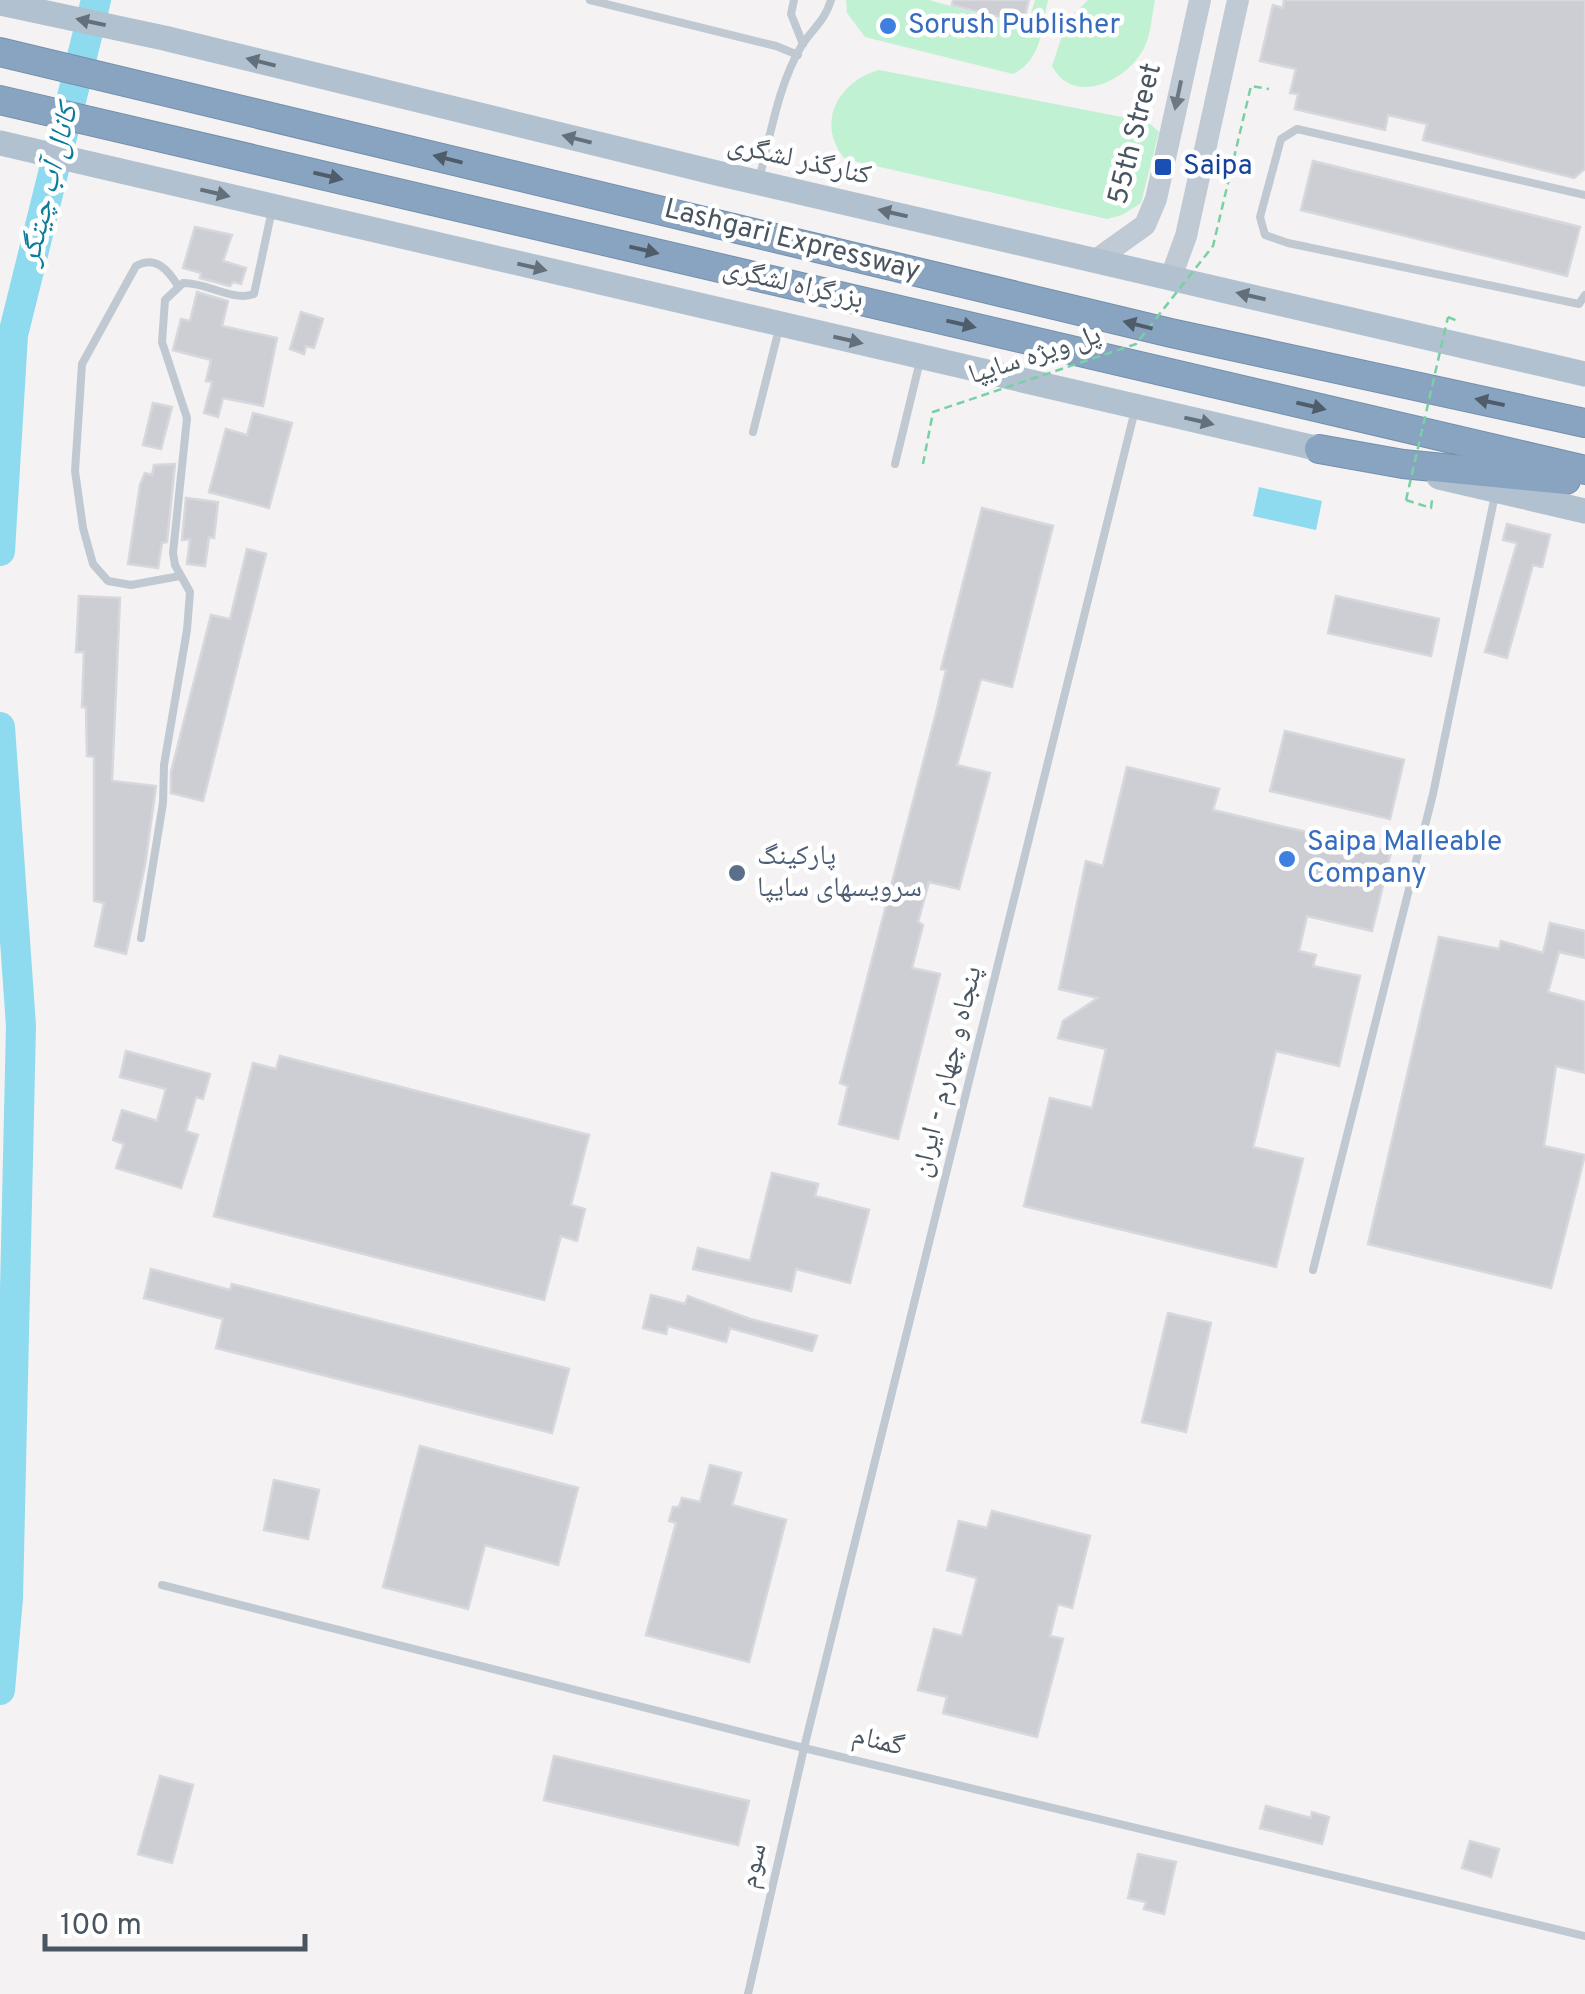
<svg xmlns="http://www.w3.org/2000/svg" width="1585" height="1994" font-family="Overpass,'Noto Naskh Arabic',sans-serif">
	<rect width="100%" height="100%" fill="#f4f2f2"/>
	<g fill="#c1f1d3">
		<path d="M846 0H929L1027 27 1035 0H1048C1041 30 1042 60 1013 74L865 37 847 13Z"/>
		<path d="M1088 0H1155C1152 15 1151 33 1145 46 1129 81 1073 107 1052 66L1067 21Z"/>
		<path d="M879 70 1148 122 1159 132 1141 203 1122 215 1107 219 845 159C815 124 838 81 879 70Z"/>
	</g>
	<path fill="#8edaee" d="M1259 487 1322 501 1316 530 1253 516Z"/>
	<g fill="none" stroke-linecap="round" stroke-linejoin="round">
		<g stroke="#8edaee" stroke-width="30">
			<path d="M0 551 13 335 96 0"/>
			<path d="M0 727 21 1026 8 1598 0 1690"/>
		</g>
	</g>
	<g fill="#ccced4" stroke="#d6d8dd" stroke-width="2.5">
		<path d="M953 0H1029L1023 23 952 5Z"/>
		<path d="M1284 0H1585V169L1574 178 1423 140 1427 124 1388 115 1385 130 1295 109 1298 94 1290 93 1296 69 1260 61 1273 5 1283 8Z"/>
		<path d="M1313 161 1580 227 1567 276 1301 210Z"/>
		<path d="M195 227 232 235 223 261 246 268 241 284 233 282 230 286 200 278 201 273 183 268Z"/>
		<path d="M197 292 228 301 222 326 277 338 263 406 223 398 218 417 204 413 212 382 206 381 211 360 173 350 181 319 190 321Z"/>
		<path d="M301 312 323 319 314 348 306 346 304 354 290 349Z"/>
		<path d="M153 403 172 407 161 449 143 445Z"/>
		<path d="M253 413 292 423 269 508 209 492 226 429 247 435Z"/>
		<path d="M175 464 167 542 162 543 158 568 128 564 140 485 145 473 152 475 154 465Z"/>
		<path d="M186 498 218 502 214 538 209 537 205 566 187 564 190 539 182 540Z"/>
		<path d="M982 508 1053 526 1012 687 981 679 957 765 990 773 959 889 929 882 918 922 923 925 912 968 940 974 898 1139 839 1124 848 1086 840 1083 936 713 946 670 941 669Z"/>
		<path d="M1507 524 1550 535 1542 567 1533 565 1507 658 1485 652 1517 543 1503 540Z"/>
		<path d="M247 549 266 554 203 801 171 793V772L211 615 230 619Z"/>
		<path d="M79 596 120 598 112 781 156 786 145 865 126 954 95 946 104 903 94 901V757L87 756 86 707H82L84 652H76Z"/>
		<path d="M1336 596 1439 619 1431 656 1328 633Z"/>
		<path d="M1285 731 1404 760 1390 819 1270 791Z"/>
		<path d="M1127 767 1219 789 1213 810 1391 852 1372 931 1307 916 1299 951 1316 955 1313 966 1360 976 1339 1066 1276 1051 1253 1147 1303 1159 1276 1267 1024 1206 1050 1098 1092 1108 1106 1049 1058 1038 1063 1021 1098 998 1059 989 1086 861 1103 866Z"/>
		<path d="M1550 923 1585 931V958L1559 952 1548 992 1585 1002V1073L1556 1066 1544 1146 1585 1155 1551 1288 1368 1244 1439 937 1499 949 1501 941 1543 953Z"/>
		<path d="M126 1051 210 1074 203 1099 196 1097 186 1131 198 1135 181 1188 116 1168 124 1144 113 1140 122 1110 157 1121 166 1089 120 1077Z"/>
		<path d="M280 1056 589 1135 571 1205 585 1209 577 1241 561 1236 544 1300 214 1216 253 1063 276 1069Z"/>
		<path d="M772 1173 818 1184 815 1196 869 1210 850 1283 796 1269 791 1291 693 1269 698 1248 750 1261Z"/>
		<path d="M151 1269 230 1290 232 1284 569 1369 552 1433 216 1348 223 1319 144 1298Z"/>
		<path d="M651 1295 685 1304 688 1296 750 1319 817 1336 812 1351 730 1328 726 1342 668 1326 666 1334 643 1328Z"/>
		<path d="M1168 1313 1211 1323 1186 1432 1142 1422Z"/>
		<path d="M420 1446 578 1488 558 1565 485 1545 468 1609 383 1587Z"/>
		<path d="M710 1465 741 1473 732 1505 786 1520 749 1662 646 1635 676 1523 669 1521 673 1507H679L682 1498 700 1502Z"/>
		<path d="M274 1480 319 1490 308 1539 264 1530Z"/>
		<path d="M992 1511 1090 1536 1072 1608 1058 1604 1050 1636 1063 1639 1037 1737 943 1713 947 1697 918 1690 934 1629 962 1636 977 1578 947 1570 959 1521 987 1528Z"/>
		<path d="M554 1756 749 1801 738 1845 544 1800Z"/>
		<path d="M160 1776 193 1785 172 1863 138 1854Z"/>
		<path d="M1266 1806 1311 1818 1312 1812 1329 1817 1322 1844 1260 1828Z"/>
		<path d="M1470 1841 1499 1849 1491 1877 1462 1868Z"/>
		<path d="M1138 1854 1176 1862 1164 1914 1144 1909 1146 1902 1128 1898Z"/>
	</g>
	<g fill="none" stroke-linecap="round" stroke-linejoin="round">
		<defs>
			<g id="highway">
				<path d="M0 52 1171 333 1585 423"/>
				<path d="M0 100 1585 470"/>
				<path d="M1319 449 1403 464 1566 480"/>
			</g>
		</defs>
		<use href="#highway" stroke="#748fac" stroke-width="30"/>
		<g stroke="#78d0a4" stroke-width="2.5" stroke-dasharray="8 5" stroke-linecap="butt">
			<path d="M1448 317 1460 322"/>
			<path d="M1406 500 1431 508 1432 500"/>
		</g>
		<g stroke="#c0c9d1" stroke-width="8">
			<path d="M590 0 776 46 798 55"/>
			<path d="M794 0 791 14 803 44"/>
			<path d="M759 179C771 134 778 85 802 45 813 28 825 21 831 0"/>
			<path d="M1585 195 1297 129 1281 139 1260 217 1265 235 1288 243 1579 304 1585 295"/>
			<path d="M178 286C168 270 156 255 136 266L82 364 75 471 83 528 93 564 108 581 131 585 180 576"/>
			<path d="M753 432 779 329"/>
			<path d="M895 464 920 361"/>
			<path d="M141 938 163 803 164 765 187 630 190 592 175 565 173 553 187 418 162 342 165 300 183 283C206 282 233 302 254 294L272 210"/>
			<path d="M1313 1270 1433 794 1495 495"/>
			<path d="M162 1585 804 1748 1585 1936"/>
			<path d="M748 1994 804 1748 1135 410"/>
		</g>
		<g stroke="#c0cad5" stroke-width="22">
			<path d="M1096 260 1145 225 1156 199 1200 0"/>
			<path d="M1171 277 1186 236 1238 0"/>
		</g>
		<g stroke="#b1c1d0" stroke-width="25">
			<path d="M0 3 164 38 721 174 1585 374"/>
			<path d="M0 143 1337 453"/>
			<path d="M1439 477 1585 511"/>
		</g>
		<use href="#highway" stroke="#89a4c0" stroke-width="28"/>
		<g stroke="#78d0a4" stroke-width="2.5" stroke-dasharray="8 5" stroke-linecap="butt">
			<path d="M923 464 933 412 1136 344 1213 246 1251 86 1269 89"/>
			<path d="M1406 500 1448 317"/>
		</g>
	</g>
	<defs><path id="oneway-solid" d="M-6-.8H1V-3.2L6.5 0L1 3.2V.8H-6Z" transform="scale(2.5)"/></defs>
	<g fill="#63707c">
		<use href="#oneway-solid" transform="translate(91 22) rotate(-168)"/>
		<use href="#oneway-solid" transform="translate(261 62) rotate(-166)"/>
		<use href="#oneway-solid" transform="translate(577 139) rotate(-166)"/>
		<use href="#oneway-solid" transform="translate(215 193) rotate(13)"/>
		<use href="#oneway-solid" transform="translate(893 213) rotate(-167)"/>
		<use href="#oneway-solid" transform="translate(532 267) rotate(13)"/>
		<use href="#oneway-solid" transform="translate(1251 296) rotate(-167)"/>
		<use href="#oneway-solid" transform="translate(848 340) rotate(13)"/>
		<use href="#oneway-solid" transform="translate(1199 421) rotate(13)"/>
	</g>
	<use fill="#6d7883" href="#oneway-solid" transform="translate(1178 95) rotate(102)"/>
	<g fill="#4f5d6a">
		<use href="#oneway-solid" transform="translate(448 159) rotate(-166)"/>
		<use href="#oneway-solid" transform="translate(328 176) rotate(13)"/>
		<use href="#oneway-solid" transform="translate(644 250) rotate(13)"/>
		<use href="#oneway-solid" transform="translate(961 324) rotate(13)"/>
		<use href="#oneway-solid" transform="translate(1138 325) rotate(-166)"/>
		<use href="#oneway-solid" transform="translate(1490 402) rotate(-168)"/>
		<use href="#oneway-solid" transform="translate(1311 406) rotate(13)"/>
	</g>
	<g fill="#3f7fe0" stroke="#fff" stroke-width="4">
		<circle cx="888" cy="26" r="10"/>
		<circle cx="1287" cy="859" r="10"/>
	</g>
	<rect fill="#1a4fb4" stroke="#fff" stroke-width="4" x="1153" y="157" width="20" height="20" rx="5"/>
	<circle fill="#5c6f8a" stroke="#fff" stroke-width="4" cx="737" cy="873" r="10"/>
	<g text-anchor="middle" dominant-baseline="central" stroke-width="9" stroke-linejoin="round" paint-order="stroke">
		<g font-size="28" fill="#366cbe" stroke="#fff" text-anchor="start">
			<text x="908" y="26">Sorush Publisher</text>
			<text x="1307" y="843">Saipa Malleable<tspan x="1307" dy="32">Company</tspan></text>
		</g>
		<g font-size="28" fill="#495560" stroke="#fff">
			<text transform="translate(1136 134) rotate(-76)">55th Street</text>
			<text transform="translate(799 161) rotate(13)">کنارگذر لشگری</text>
			<text transform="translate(792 241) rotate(14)">Lashgari Expressway</text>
			<text transform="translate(793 285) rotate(13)">بزرگراه لشگری</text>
			<text transform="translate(1035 356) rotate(-18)">پل ویژه سایپا</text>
			<text transform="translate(948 1072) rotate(-76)">پنجاه و چهارم - ایران</text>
			<text transform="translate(878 1742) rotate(14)">گمنام</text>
			<text transform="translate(754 1866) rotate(-77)">سوم</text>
		</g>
		<g font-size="28" fill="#164399" stroke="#fff" text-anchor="start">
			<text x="1183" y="167">Saipa</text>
		</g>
		<g font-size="28" fill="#4e5e75" stroke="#fff" text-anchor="start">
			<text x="757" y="857">پارکینگ<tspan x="757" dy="32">سرویسهای سایپا</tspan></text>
		</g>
		<g font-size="30" font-style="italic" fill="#0b7c99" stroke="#fff">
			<text transform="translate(50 185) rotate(-76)">کانال آب چیتگر</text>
		</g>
	</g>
	<path d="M45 1934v15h260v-15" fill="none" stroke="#495560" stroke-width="5"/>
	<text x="60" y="1934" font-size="30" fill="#495560" stroke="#ffffff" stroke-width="8" paint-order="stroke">100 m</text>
</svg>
